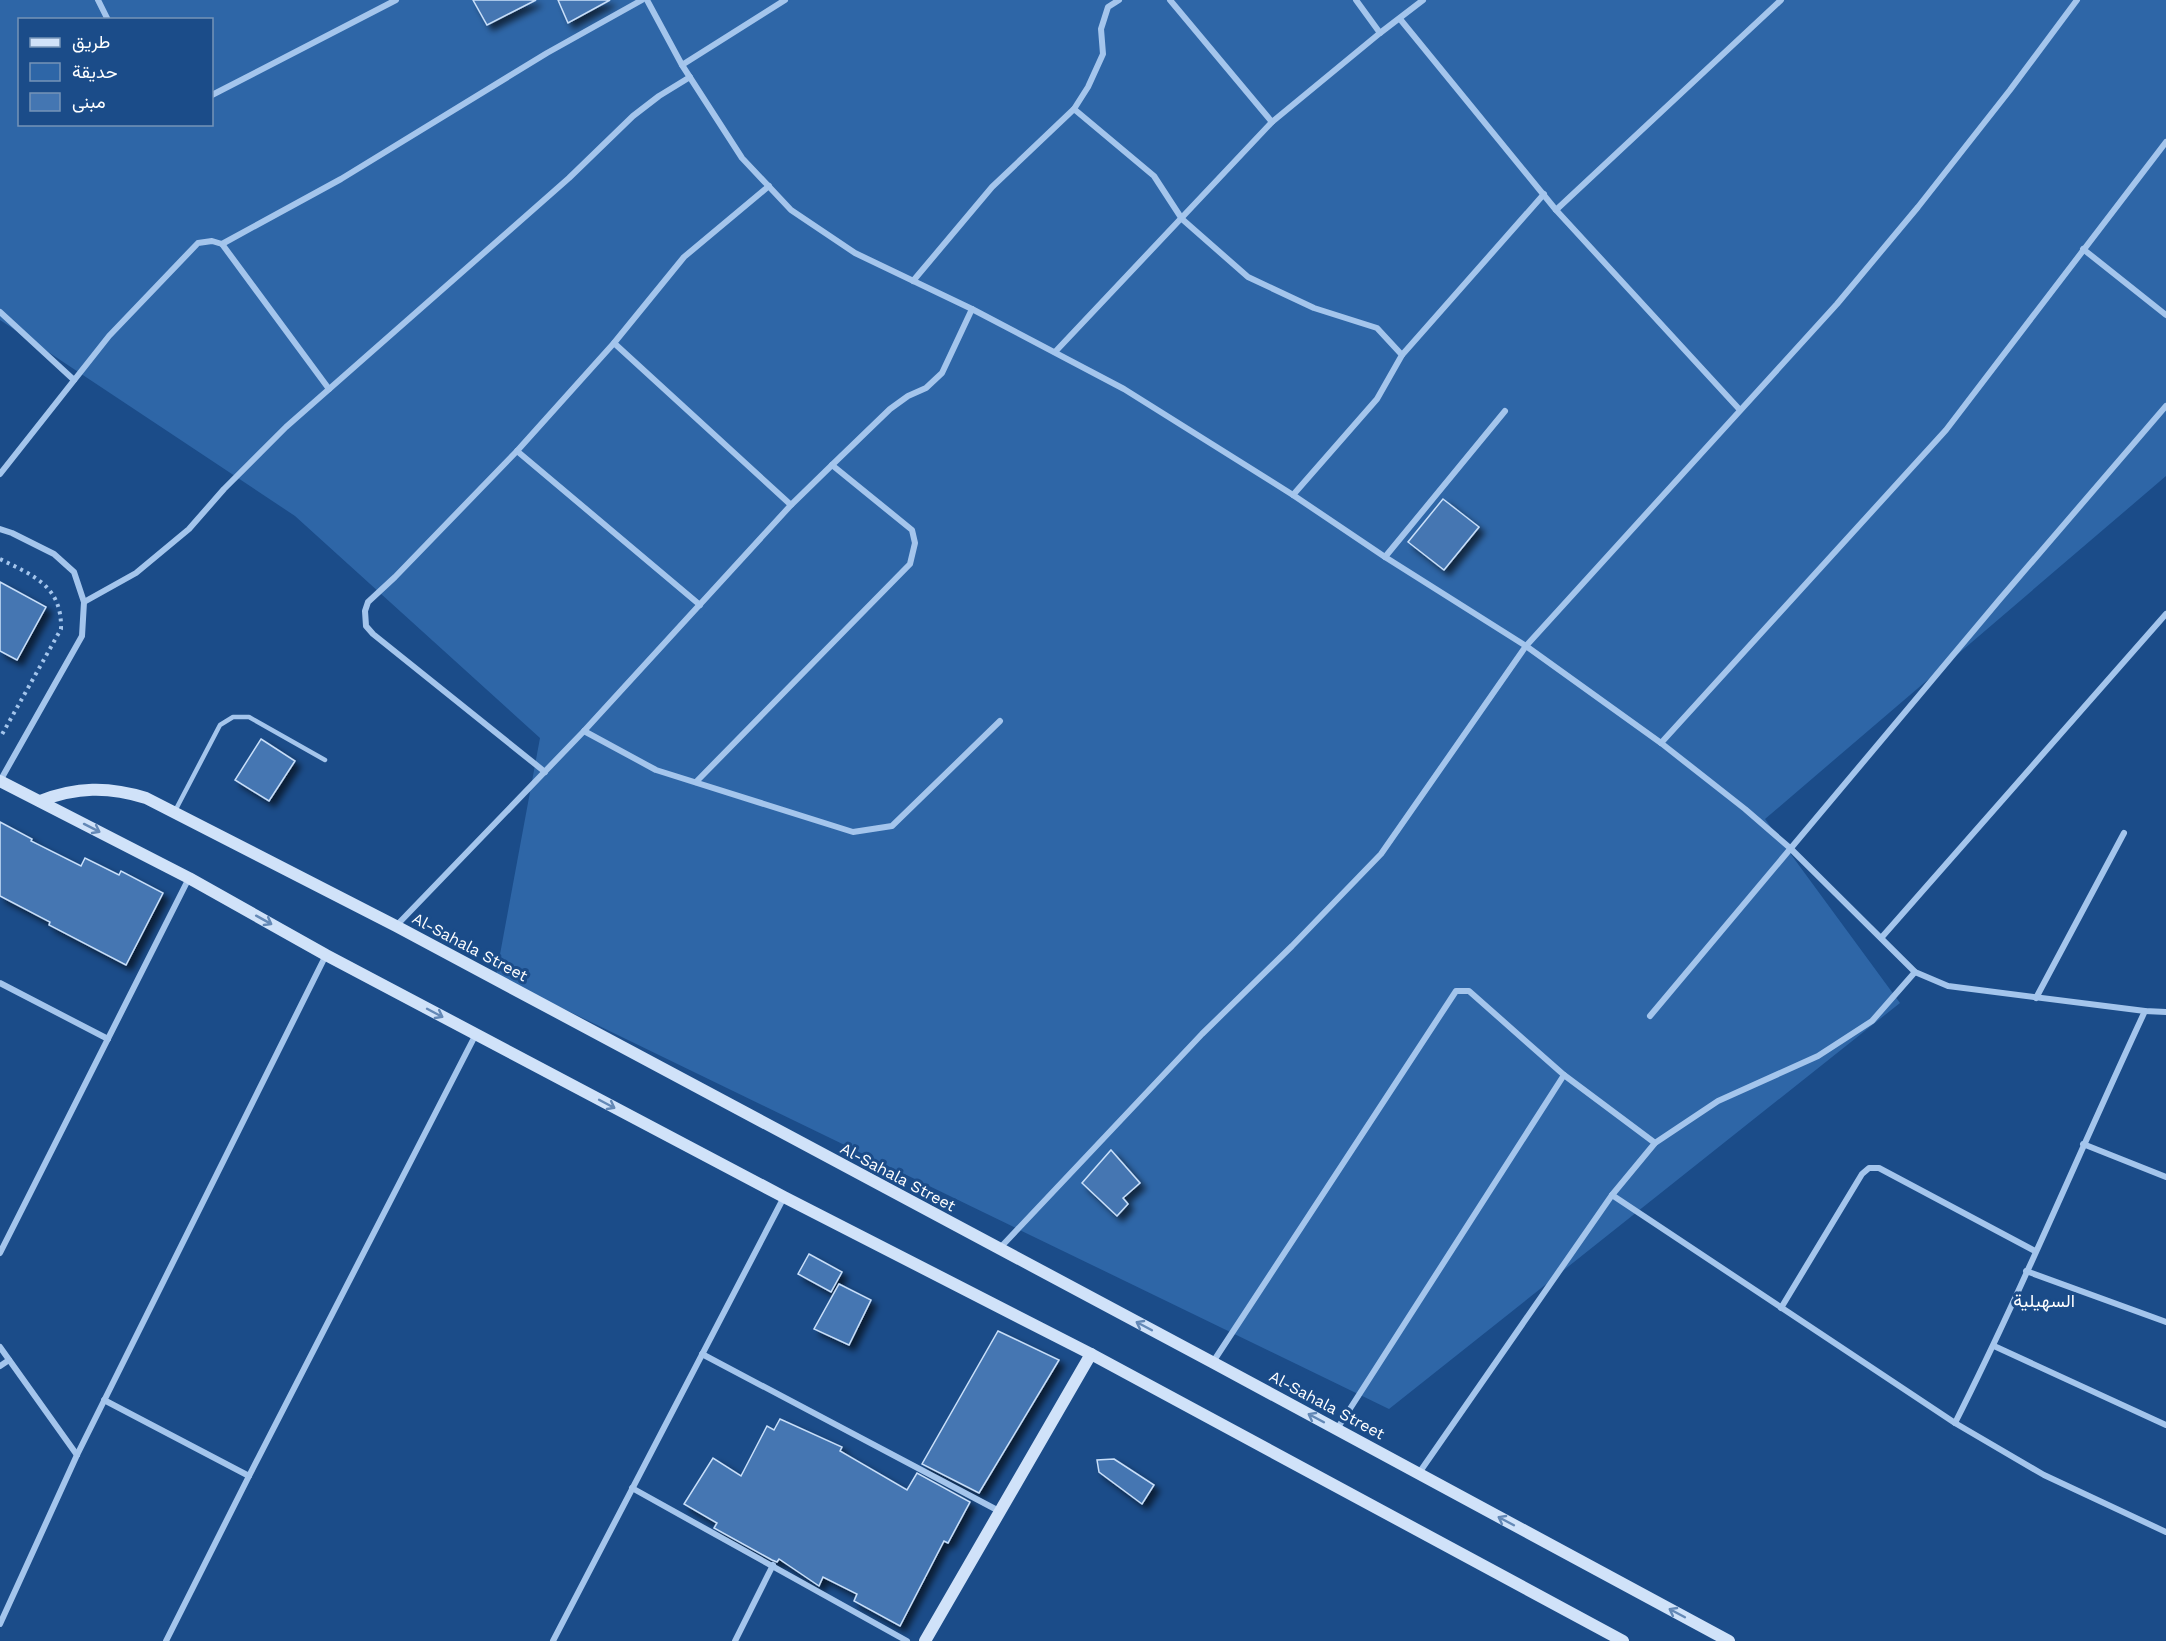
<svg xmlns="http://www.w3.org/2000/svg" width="2166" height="1641" font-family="'Work Sans',Vazirmatn,sans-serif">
	<defs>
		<filter id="shadow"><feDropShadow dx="5.5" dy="5.5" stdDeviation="3" flood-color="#0009"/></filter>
	</defs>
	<rect width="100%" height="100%" fill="#1b4c89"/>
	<path fill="#2e66a7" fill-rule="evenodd" d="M0 0H2166V476L1765 819 1900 1003 1389 1409 496 976 540 738 295 516 0 320ZM20 20H212V124H20Z"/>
	<g fill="#4476b2" stroke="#c9dff9" stroke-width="1.5" filter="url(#shadow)">
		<path d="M473 0H536L487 25Z"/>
		<path d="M558 0H610L568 23Z"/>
		<path d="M1443 499 1479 527 1444 570 1408 542Z"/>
		<path d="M0 582 46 607 17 660 0 651Z"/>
		<path d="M261 739 295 761 269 801 235 780Z"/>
		<path d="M0 822 32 839 31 841 81 866 85 858 119 875 121 871 163 893 126 965 49 925 50 922 0 896Z"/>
		<path d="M1111 1150 1140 1183 1123 1198 1128 1204 1117 1216 1082 1183Z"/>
		<path d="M809 1254 842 1272 831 1292 798 1274Z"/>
		<path d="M839 1284 871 1300 849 1345 814 1329Z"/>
		<path d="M998 1331 1059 1360 979 1493 922 1464Z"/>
		<path d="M780 1419 842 1447 840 1451 907 1490 917 1473 970 1502 948 1543 944 1541 900 1626 854 1601 857 1594 823 1577 819 1586 779 1559 777 1562 772 1560 714 1528 717 1523 684 1504 713 1458 741 1476 767 1426 774 1430Z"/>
		<path d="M1114 1459 1154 1485 1142 1504 1099 1472 1097 1460Z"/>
	</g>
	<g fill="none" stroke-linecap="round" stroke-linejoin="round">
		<path stroke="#a4c5ec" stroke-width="4" stroke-dasharray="3 4.5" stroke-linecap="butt" d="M0 559C34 576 62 586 61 629L0 738"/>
		<path stroke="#a4c5ec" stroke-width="4.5" d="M175 811 220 725 233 717H249L325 760"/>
		<g stroke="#a4c5ec" stroke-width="6">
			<path d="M98 0 108 20"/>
			<path d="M647 0 682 65 742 158 791 210 855 253 972 309 1124 389 1293 495 1385 557 1526 646 1661 743 1745 809 1790 848 1915 972 1948 986 2145 1011 2166 1012"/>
			<path d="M1170 0 1272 122"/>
			<path d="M1356 0 1380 33"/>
			<path d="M1400 19 1556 210 1740 410"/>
			<path d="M682 65 785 0"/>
			<path d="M212 95 396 0"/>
			<path d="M1074 109 1088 87 1103 54 1101 29 1108 7 1119 0"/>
			<path d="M1556 210 1781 0"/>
			<path d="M222 244 341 179 547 53 642 0"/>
			<path d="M2083 249 2166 315"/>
			<path d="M913 281 992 187 1074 109 1154 176 1182 219 1248 277 1314 308 1377 328 1402 355 1377 399 1293 495"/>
			<path d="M0 312 74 380"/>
			<path d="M614 343 791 505"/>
			<path d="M1055 352 1272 122 1380 33 1423 0"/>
			<path d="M1402 355 1544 194"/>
			<path d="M517 451 700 605"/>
			<path d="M0 474 109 336 198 243 212 241 222 244 329 389"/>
			<path d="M0 529 12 533 54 554 74 572 84 602 82 636 0 781"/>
			<path d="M1385 557 1505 411"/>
			<path d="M84 602 136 573 189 529 224 489 286 427 569 178 633 116 659 96 690 77"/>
			<path d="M584 731 656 770 853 832 892 826 1000 721"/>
			<path d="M1661 743 1946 430 2166 142"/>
			<path d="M545 772 373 634 366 626 365 611 368 602 395 577 517 451 614 343 684 257 769 186"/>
			<path d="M696 782 910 564 915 543 912 530 832 465"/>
			<path d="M396 926 584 731 791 505 832 465 890 409 908 396 926 388 942 373 972 309"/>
			<path d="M1882 937 2166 614"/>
			<path d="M0 983 108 1039"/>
			<path d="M2036 998 2124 833"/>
			<path d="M1650 1016 2000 599 2166 406"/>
			<path d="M2083 1144 2166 1177"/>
			<path d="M1612 1195 1955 1423 2044 1475 2166 1532"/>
			<path d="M999 1249 1202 1034 1292 946 1381 854 1526 646 1837 304 1918 207 2010 90 2077 0"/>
			<path d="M0 1253 189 878"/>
			<path d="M2026 1271 2166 1322"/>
			<path d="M1781 1308 1862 1174 1869 1168H1879L2035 1251"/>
			<path d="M1994 1346 2166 1425"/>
			<path d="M0 1347 77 1455"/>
			<path d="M702 1354 999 1511"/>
			<path d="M1213 1362 1456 991H1469L1564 1075 1655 1143"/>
			<path d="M0 1366 9 1360"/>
			<path d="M104 1400 249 1476"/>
			<path d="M1955 1423C2023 1288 2081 1148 2145 1011"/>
			<path d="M1337 1429 1564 1075"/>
			<path d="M1419 1473 1612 1195 1655 1143 1718 1101 1818 1056 1872 1021 1915 972"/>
			<path d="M632 1488 907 1641"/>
			<path d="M0 1624 77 1455 326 955"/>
			<path d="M166 1641 249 1476 476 1034"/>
			<path d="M553 1641 784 1197"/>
			<path d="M735 1641 773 1565"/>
		</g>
		<g stroke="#d0e2f9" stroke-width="12">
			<path d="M0 781 189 878 326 955 784 1197 1091 1354 1623 1641"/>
			<path d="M40 801C76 787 108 786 146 798L396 926 1212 1362 1729 1641"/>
			<path d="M925 1641 1091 1354"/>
		</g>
	</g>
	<defs><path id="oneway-shaft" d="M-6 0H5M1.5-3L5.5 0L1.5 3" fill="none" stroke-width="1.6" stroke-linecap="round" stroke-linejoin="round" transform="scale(1.5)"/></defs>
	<g stroke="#6388b6">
		<use href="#oneway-shaft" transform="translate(92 828) rotate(27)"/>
		<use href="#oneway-shaft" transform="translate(264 920) rotate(29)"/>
		<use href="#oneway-shaft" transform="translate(435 1013) rotate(28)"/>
		<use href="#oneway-shaft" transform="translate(607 1104) rotate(28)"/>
		<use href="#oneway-shaft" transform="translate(1144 1326) rotate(-152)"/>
		<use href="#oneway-shaft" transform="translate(1316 1418) rotate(-152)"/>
		<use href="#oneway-shaft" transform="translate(1506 1521) rotate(-152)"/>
		<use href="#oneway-shaft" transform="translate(1677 1613) rotate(-152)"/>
	</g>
	<g text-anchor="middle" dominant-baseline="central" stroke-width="6" stroke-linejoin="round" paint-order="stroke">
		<g font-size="16" fill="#fff" stroke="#1b4c89">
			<text transform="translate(470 947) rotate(28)">Al-Sahala Street</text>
			<text transform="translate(898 1177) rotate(28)">Al-Sahala Street</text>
			<text transform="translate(1327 1405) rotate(28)">Al-Sahala Street</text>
		</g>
		<g font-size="18" fill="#fff" stroke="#1b4c89">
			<text x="2044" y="1300">السهيلية</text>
		</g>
	</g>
	<rect x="18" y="18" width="195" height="108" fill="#1b4c89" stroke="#7694b8" stroke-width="1.5"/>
	<rect x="30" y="38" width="30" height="9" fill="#d0e2f9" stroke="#7694b8" stroke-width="1.5"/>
	<text x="72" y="48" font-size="18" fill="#ffffff">طريق</text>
	<rect x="30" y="63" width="30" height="18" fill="#2e66a7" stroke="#7694b8" stroke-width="1.5"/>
	<text x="72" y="78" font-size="18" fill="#ffffff">حديقة</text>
	<rect x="30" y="93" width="30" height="18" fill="#4476b2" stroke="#7694b8" stroke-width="1.5"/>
	<text x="72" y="108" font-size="18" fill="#ffffff">مبنى</text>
</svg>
